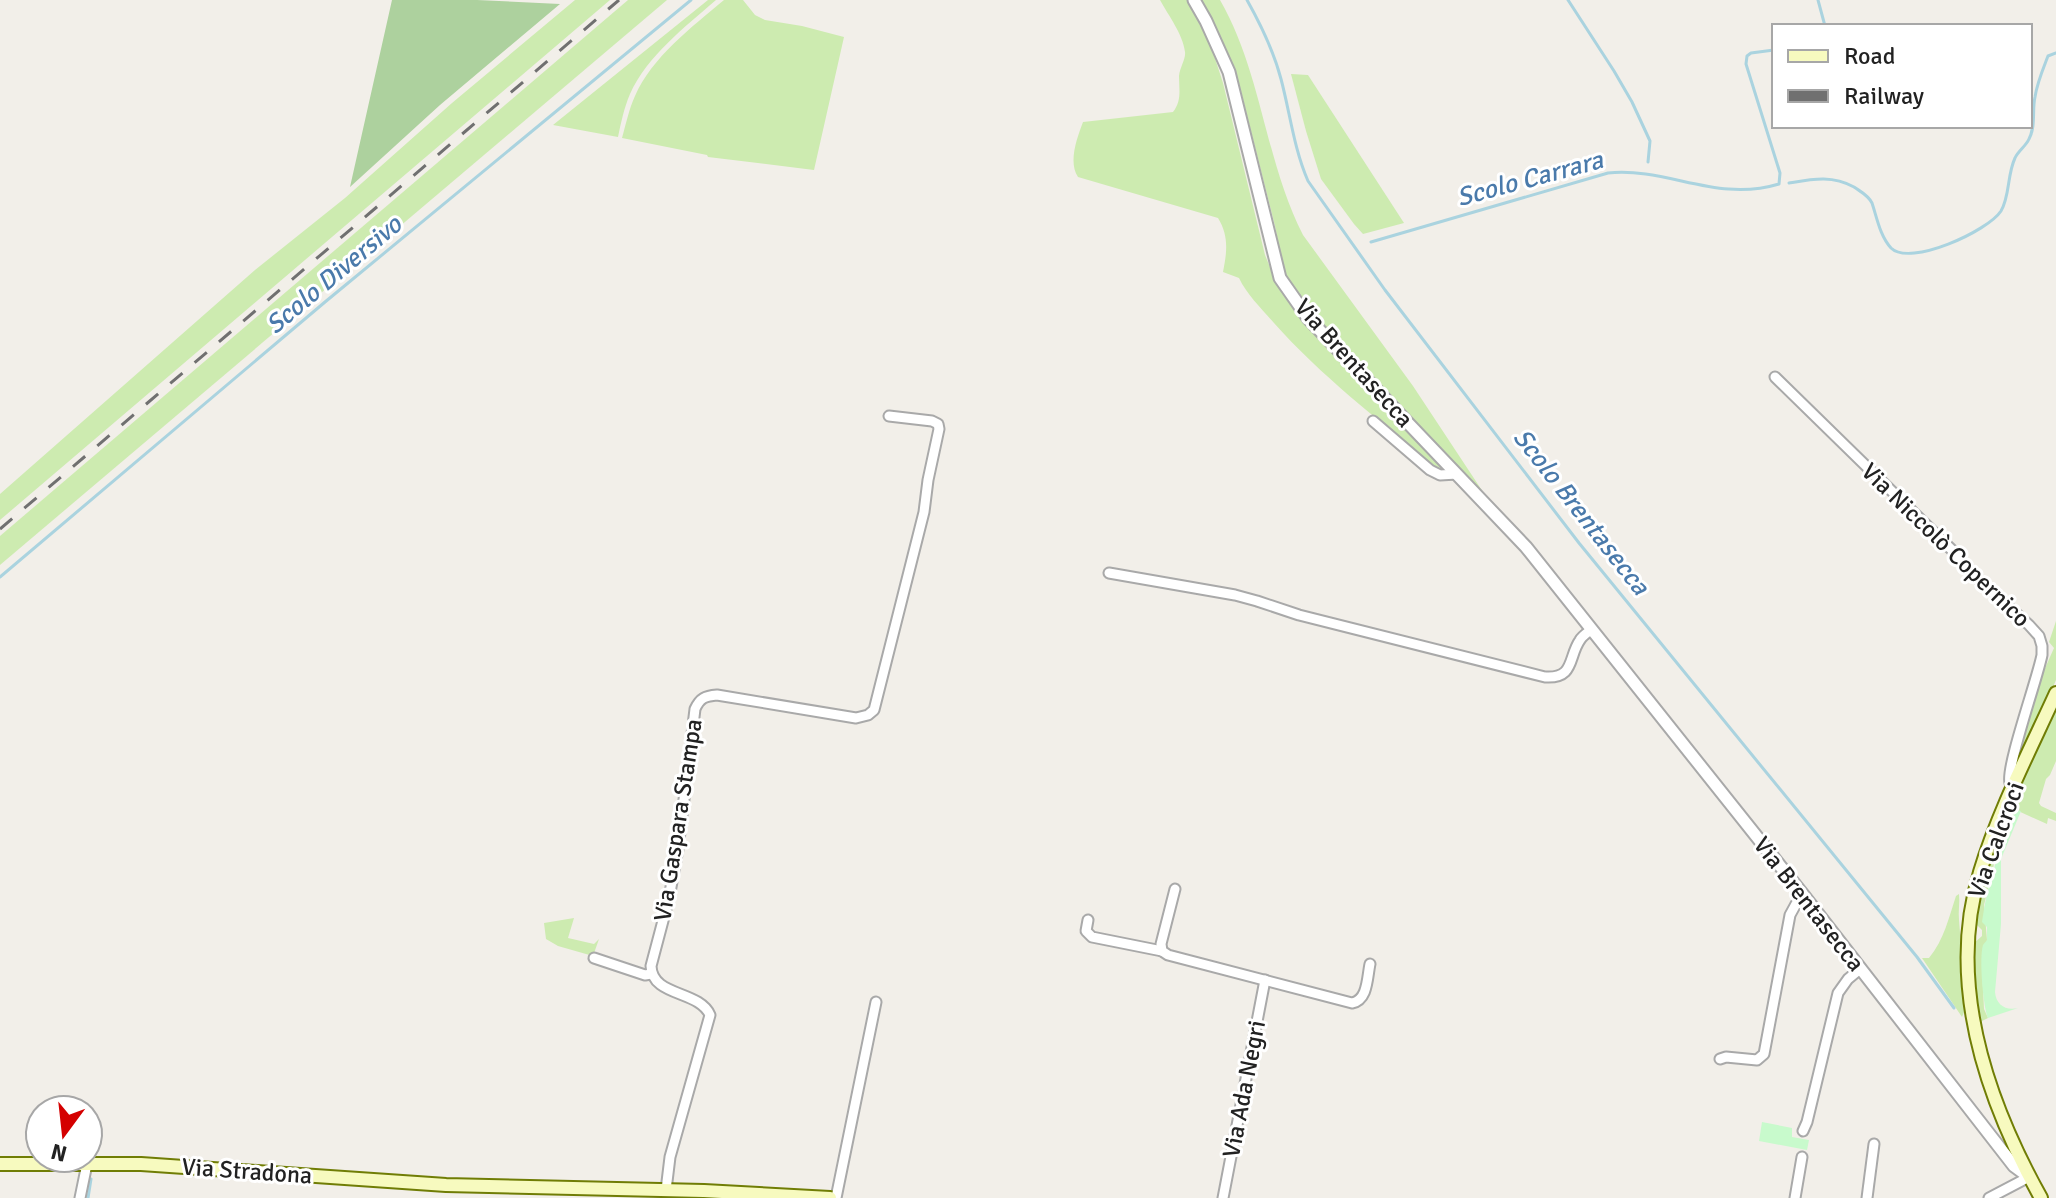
<svg xmlns="http://www.w3.org/2000/svg" width="2056" height="1198" font-family="Signika,sans-serif">
	<rect width="100%" height="100%" fill="#f2efe9"/>
	<g fill="#cdebb0">
		<path d="M575 0H610L0 520V494L255 270 345 198 452 103Z"/>
		<path d="M628 0H667L0 565V536Z"/>
		<path d="M708 0H716C685 27 647 56 630 94 624 108 621 123 618 137L553 125Z"/>
		<path d="M724 0H743L755 15 765 20 802 26 844 37 814 170 708 157 707 155 622 138C626 124 629 109 635 96 652 57 692 27 724 0Z"/>
		<path d="M1160 0H1188L1202 24 1211 46 1223 83 1265 255 1274 277 1294 308 1318 336 1441 463 1445 469 1444 470 1432 465C1378 419 1321 376 1274 323 1262 309 1247 295 1239 278L1223 272C1227 252 1229 236 1218 218L1078 177C1068 162 1077 138 1083 122L1173 112C1182 101 1179 89 1179 76 1180 67 1186 59 1185 52 1183 34 1168 15 1160 0Z"/>
		<path d="M1200 0H1220C1262 73 1265 161 1303 235L1413 386 1485 495 1308 311 1285 278 1275 226 1235 68 1220 42 1207 10Z"/>
		<path d="M1291 74 1308 75 1404 223 1363 234 1354 224 1321 179 1306 131Z"/>
		<path d="M2056 621V680L2016 774V762L2038 684 2054 648 2049 642Z"/>
		<path d="M2056 707V761L2050 775 2046 779 2039 803 2041 806 2056 813V821L2048 818 2047 824 2016 810 1995 860 1984 905 1987 940 1982 968 1984 1009 1988 1018 1982 1021V1036L1975 994 1973 944 1982 936V930L1976 924C1972 887 1998 839 2013 805 2027 773 2042 740 2056 707Z"/>
		<path d="M1959 894C1960 903 1958 911 1959 920 1962 950 1960 980 1965 1010L1962 1017 1922 958H1929C1944 940 1949 917 1956 896Z"/>
		<path d="M574 918 568 938 594 944 599 939 593 956 558 946 546 939 544 923Z"/>
	</g>
	<path fill="#add19e" d="M392 0H477L560 4 440 105 350 187Z"/>
	<g fill="#c8facc">
		<path d="M2016 810 2021 811 2001 859V924L1995 992C1996 1005 2006 1011 2018 1008L1988 1018C1983 1006 1979 958 1983 945 1984 943 1986 942 1987 940V927L1982 922C1987 882 2001 846 2016 810Z"/>
		<path d="M1762 1122 1792 1128V1137L1809 1140 1807 1150 1759 1141Z"/>
	</g>
	<g fill="none" stroke-linecap="round" stroke-linejoin="round">
		<g stroke="#aad3df" stroke-width="3">
			<path d="M1247 0C1261 25 1274 52 1281 79 1290 113 1294 149 1308 181L1385 290 1579 543 1917 957 1954 1008"/>
			<path d="M1568 0 1614 71 1632 102 1650 141 1648 162"/>
			<path d="M1818 0 1825 26"/>
			<path d="M1789 183C1813 179 1832 175 1854 187 1861 192 1868 195 1872 203 1877 218 1880 236 1891 248 1910 267 1988 231 2001 211 2010 196 2007 175 2015 158 2018 151 2026 146 2029 139 2036 126 2032 110 2035 97 2037 83 2043 69 2048 56L2056 53"/>
			<path d="M1371 242 1608 173C1668 167 1716 203 1779 184L1780 173 1746 64 1747 56 1751 53 1774 50"/>
			<path d="M0 577 325 302 691 0"/>
			<path d="M88 1198 91 1179"/>
		</g>
		<defs>
			<g id="minor">
				<path d="M1775 377 1954 552 1977 578 2029 625 2039 636 2042 646V655C2038 677 2005 769 2010 783 2011 785 2012 787 2014 788"/>
				<path d="M1373 421 1430 470 1440 475 1457 474"/>
				<path d="M1109 573 1235 595 1257 601 1299 615 1545 677C1575 679 1568 657 1580 640 1582 636 1587 633 1591 630"/>
				<path d="M1175 889 1161 944 1162 951 1168 955 1352 1003C1368 1000 1367 978 1370 964"/>
				<path d="M1088 920 1086 931 1092 937 1162 951"/>
				<path d="M594 958 645 975 651 974"/>
				<path d="M1720 1059 1726 1057 1757 1060 1764 1054 1790 915 1796 904 1804 896"/>
				<path d="M1803 1131 1807 1122 1838 993 1848 979 1860 969"/>
				<path d="M666 1190 670 1157 710 1015C699 990 652 997 651 966L669 898 678 849 695 709C700 698 705 696 717 695L856 718 868 715 874 710 924 512 928 480 939 429 938 424 932 421 889 416"/>
				<path d="M80 1198 87 1164"/>
				<path d="M836 1198 876 1002"/>
				<path d="M1223 1198 1265 980"/>
				<path d="M1795 1198 1802 1157"/>
				<path d="M1867 1198 1874 1144"/>
				<path d="M1989 1198 2029 1177"/>
			</g>
			<path id="tertiary" d="M1194 0 1206 21 1229 72 1280 278 1308 318 1526 547 1804 896 2014 1166 2029 1177"/>
			<g id="secondary">
				<path d="M0 1164H141L446 1185 704 1191 830 1198"/>
				<path d="M2041 1198C1987 1101 1946 983 1980 872 1998 812 2030 750 2056 693"/>
			</g>
		</defs>
		<use href="#minor" stroke="#a9a9a9" stroke-width="13"/>
		<use href="#tertiary" stroke="#a9a9a9" stroke-width="15"/>
		<use href="#secondary" stroke="#707d05" stroke-width="16"/>
		<use href="#minor" stroke="#fff" stroke-width="9"/>
		<use href="#tertiary" stroke="#fff" stroke-width="11"/>
		<use href="#secondary" stroke="#f7fabf" stroke-width="12"/>
		<path stroke="#707070" stroke-width="3" stroke-dasharray="16 16" stroke-linecap="butt" d="M0 529 619 0"/>
	</g>
	<g text-anchor="middle" dominant-baseline="central" stroke-width="6" stroke-linejoin="round" paint-order="stroke">
		<g font-size="24" fill="#222" stroke="#fff">
			<text transform="translate(1354 363) rotate(48)">Via Brentasecca</text>
			<text transform="translate(1946 545) rotate(44)">Via Niccolò Copernico</text>
			<text transform="translate(678 820) rotate(-81)">Via Gaspara Stampa</text>
			<text transform="translate(1996 840) rotate(-70)">Via Calcroci</text>
			<text transform="translate(1809 904) rotate(52)">Via Brentasecca</text>
			<text transform="translate(1244 1089) rotate(-79)">Via Ada Negri</text>
			<text transform="translate(247 1171) rotate(4)">Via Stradona</text>
		</g>
		<g font-size="26" font-style="italic" fill="#4a7aab" stroke="#fff">
			<text transform="translate(1530 179) rotate(-15)">Scolo Carrara</text>
			<text transform="translate(334 275) rotate(-40)">Scolo Diversivo</text>
			<text transform="translate(1581 512) rotate(52)">Scolo Brentasecca</text>
		</g>
	</g>
	<rect x="1772" y="24" width="260" height="104" fill="#ffffff" stroke="#a7a7a7" stroke-width="2"/>
	<rect x="1788" y="50" width="40" height="12" fill="#f7fabf" stroke="#a7a7a7" stroke-width="2"/>
	<text x="1844" y="64" font-size="24" fill="#222222">Road</text>
	<rect x="1788" y="90" width="40" height="12" fill="#707070" stroke="#a7a7a7" stroke-width="2"/>
	<text x="1844" y="104" font-size="24" fill="#222222">Railway</text>
	<g transform="translate(64 1134) rotate(195)"><circle r="38" fill="#ffffff" stroke="#a7a7a7" stroke-width="2"/>
	<path d="M0-6L14 30L0 20L-14 30Z" fill="#d40000"/>
	<text y="-12" font-size="22" font-weight="bold" text-anchor="middle" fill="#222222">N</text>
	</g>
</svg>
